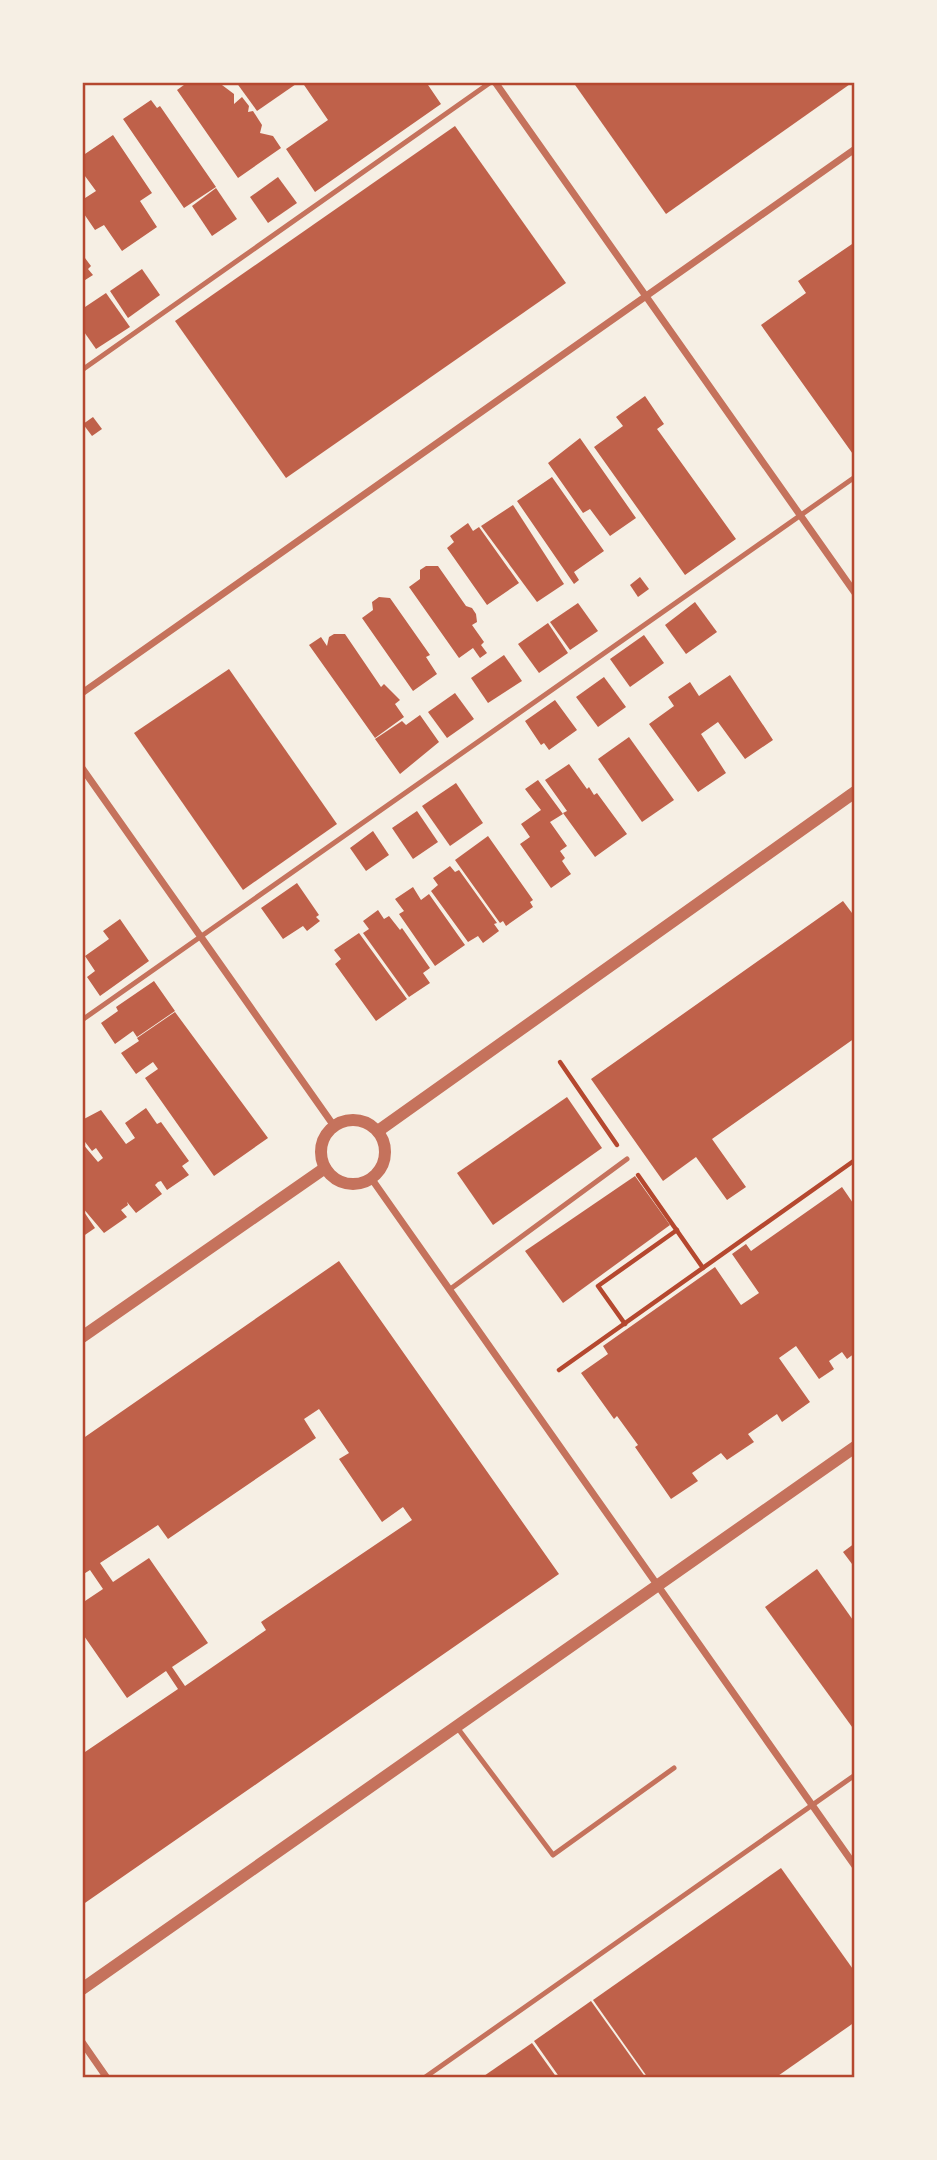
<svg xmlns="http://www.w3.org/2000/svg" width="937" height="2160" font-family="Barlow,sans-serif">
	<rect width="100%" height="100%" fill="#f6efe4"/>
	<g fill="#bf614a" fill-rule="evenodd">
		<path d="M188 82H218L234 94V104L242 97 249 106 248 112 253 111 262 125 260 133 273 136 281 148 238 178 177 90Z"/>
		<path d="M236 82H299L257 111Z"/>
		<path d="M302 82H426L441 104 315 192 286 149 328 120Z"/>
		<path d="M573 82H853L666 214Z"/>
		<path d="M151 100 157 108 160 106 216 187 184 208 123 119Z"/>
		<path d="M455 126 566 283 286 478 175 321Z"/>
		<path d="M113 135 152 193 140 201 157 227 122 251 104 225 95 230 82 211V200L96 191 82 172V156Z"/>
		<path d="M278 177 297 203 268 223 250 197Z"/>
		<path d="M216 188 237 219 212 236 192 206Z"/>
		<path d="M855 242V457L761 325 806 293 798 281Z"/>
		<path d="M82 254 91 266 88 269 93 275 82 282Z"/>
		<path d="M142 269 160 295 128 318 110 291Z"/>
		<path d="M106 293 130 327 96 349 82 329V309Z"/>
		<path d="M645 396 664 424 657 429 660 433 736 539 685 575 594 447 623 426 616 417Z"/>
		<path d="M93 417 102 429 92 436 83 424Z"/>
		<path d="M580 438 636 518 610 536 590 509 583 513 548 463Z"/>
		<path d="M552 477 604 551 574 572 579 580 574 584 517 501Z"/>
		<path d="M513 505 564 584 537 602 481 526Z"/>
		<path d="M468 523 473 531 479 527 519 583 487 605 447 548 454 542 450 536Z"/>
		<path d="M426 566H438L466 606 472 608 476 614 477 622 472 625 484 642 481 645 487 653 480 658 473 648 459 658 409 587 420 579V570Z"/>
		<path d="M640 577 649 589 638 597 630 585Z"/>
		<path d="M379 597 390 598 430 655 426 657 437 674 413 691 362 618 373 610 372 602Z"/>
		<path d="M695 602 717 632 686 654 665 625Z"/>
		<path d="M578 603 598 631 570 650 550 622Z"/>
		<path d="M548 623 568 653 539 673 518 644Z"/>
		<path d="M334 634H345L381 687 384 684 400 700 395 704 404 717 375 738 309 645 321 637 327 646 329 637Z"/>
		<path d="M644 635 664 663 630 687 610 659Z"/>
		<path d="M504 655 522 681 488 703 471 678Z"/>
		<path d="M229 669 337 824 243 890 134 733Z"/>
		<path d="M730 675 773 740 745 759 718 722 701 734 726 773 698 792 649 724 674 706 668 697 690 682 699 696Z"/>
		<path d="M604 677 626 707 598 727 576 697Z"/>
		<path d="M455 693 474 719 447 738 428 712Z"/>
		<path d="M555 700 577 730 549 750 544 743 541 745 525 721Z"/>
		<path d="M420 715 439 742 400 774 375 739 402 721 406 725Z"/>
		<path d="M629 737 674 800 642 822 598 759Z"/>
		<path d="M569 764 587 789 589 787 594 795 597 793 627 834 595 857 563 813 567 811 545 780Z"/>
		<path d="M538 780 563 814 550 822 567 846 560 851 565 858 562 861 571 874 551 888 520 844 530 837 521 824 541 810 525 789Z"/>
		<path d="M456 783 483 823 450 846 422 806Z"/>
		<path d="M417 811 438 842 413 859 392 828Z"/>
		<path d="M373 831 389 855 366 871 350 848Z"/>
		<path d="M488 836 533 900 530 902 533 907 506 926 503 921 500 923 455 860Z"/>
		<path d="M450 866 455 872 459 870 497 923 494 924 499 931 483 943 478 936 468 942 431 891 438 885 433 878Z"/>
		<path d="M297 883 319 915 316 917 320 921 307 931 303 926 283 939 261 908Z"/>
		<path d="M413 887 421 900 429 894 465 945 435 966 399 914 404 911 395 899Z"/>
		<path d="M843 901 855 917V1038L712 1139 746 1187 727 1200 696 1157 663 1181 591 1079Z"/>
		<path d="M378 910 384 919 389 916 400 930 402 928 430 968 423 973 430 983 409 997 363 933 369 929 363 921Z"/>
		<path d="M120 919 149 961 100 996 87 977 95 971 85 956 109 939 103 931Z"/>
		<path d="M359 933 407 999 376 1021 335 964 341 959 334 950Z"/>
		<path d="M154 981 175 1011 137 1037 133 1031 115 1044 101 1023 118 1011 116 1007Z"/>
		<path d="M175 1012 268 1138 214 1176 145 1078 158 1069 153 1062 136 1074 121 1053 139 1041 137 1038Z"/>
		<path d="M567 1097 602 1148 493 1225 457 1173Z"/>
		<path d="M146 1108 157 1124 161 1122 189 1161 182 1166 189 1175 167 1190 161 1181 158 1182 155 1185 162 1194 136 1213 127 1202 128 1205 121 1210 127 1217 104 1233 82 1207V1143L98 1162 103 1158 96 1148 92 1151 82 1138V1120L101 1110 126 1144 135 1138 125 1123Z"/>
		<path d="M635 1176 670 1225 563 1303 525 1251Z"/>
		<path d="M842 1187 855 1206V1353L847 1359 842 1352 829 1361 834 1369 819 1379 796 1346 779 1358 810 1402 782 1422 777 1414 748 1434 754 1442 727 1460 721 1453 692 1473 698 1481 671 1499 635 1447 638 1445 617 1416 614 1419 581 1373 608 1354 603 1346 715 1267 741 1305 759 1293 732 1254 746 1244 751 1251Z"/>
		<path d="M82 1209 95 1228 82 1237Z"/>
		<path d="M339 1261 559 1574 82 1905V1754L178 1689 166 1671 127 1698 82 1633V1603L103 1589 90 1570 82 1575V1439ZM319 1409 349 1453 339 1459 382 1522 403 1507 412 1520 261 1622 266 1630 185 1686 172 1667 208 1643 149 1558 113 1582 100 1563 158 1525 168 1539 316 1438 304 1419Z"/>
		<path d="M855 1543V1568L843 1552Z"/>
		<path d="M817 1569 855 1623V1731L765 1607Z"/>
		<path d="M781 1868 855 1972V2022L775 2078H648L593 2000Z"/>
		<path d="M591 2001 646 2078H560L534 2041Z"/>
		<path d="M532 2043 557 2078H481Z"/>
	</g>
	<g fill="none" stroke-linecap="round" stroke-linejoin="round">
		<g stroke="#b5482f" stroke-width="4.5">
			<path d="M560 1062 617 1145"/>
			<path d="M638 1175 703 1268"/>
			<path d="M625 1324 598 1286 677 1230"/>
			<path d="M559 1370 855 1160"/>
		</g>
		<g stroke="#c5725c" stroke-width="5">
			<path d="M82 370 491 82"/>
			<path d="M82 1020 855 477"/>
			<path d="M449 1290 627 1159"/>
			<path d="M456 1726 553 1855 674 1768"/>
			<path d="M424 2078 855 1775"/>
		</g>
		<g stroke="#c5725c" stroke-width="7">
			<path d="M495 82 855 593"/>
			<path d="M82 693 855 149"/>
			<path d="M82 768 334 1126"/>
			<path d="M371 1178 855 1866"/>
			<path d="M82 2042 107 2078"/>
		</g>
		<g stroke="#c5725c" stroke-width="12">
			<circle cx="353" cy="1152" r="32"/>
			<path d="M378 1131 855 792"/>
			<path d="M82 1337 325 1168"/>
			<path d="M82 1989 855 1447"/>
		</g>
	</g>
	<rect width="937" height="2160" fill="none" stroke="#f6efe4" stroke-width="168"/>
	<rect x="84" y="84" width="769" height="1992" fill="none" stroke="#b5482f" stroke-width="2.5"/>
</svg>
